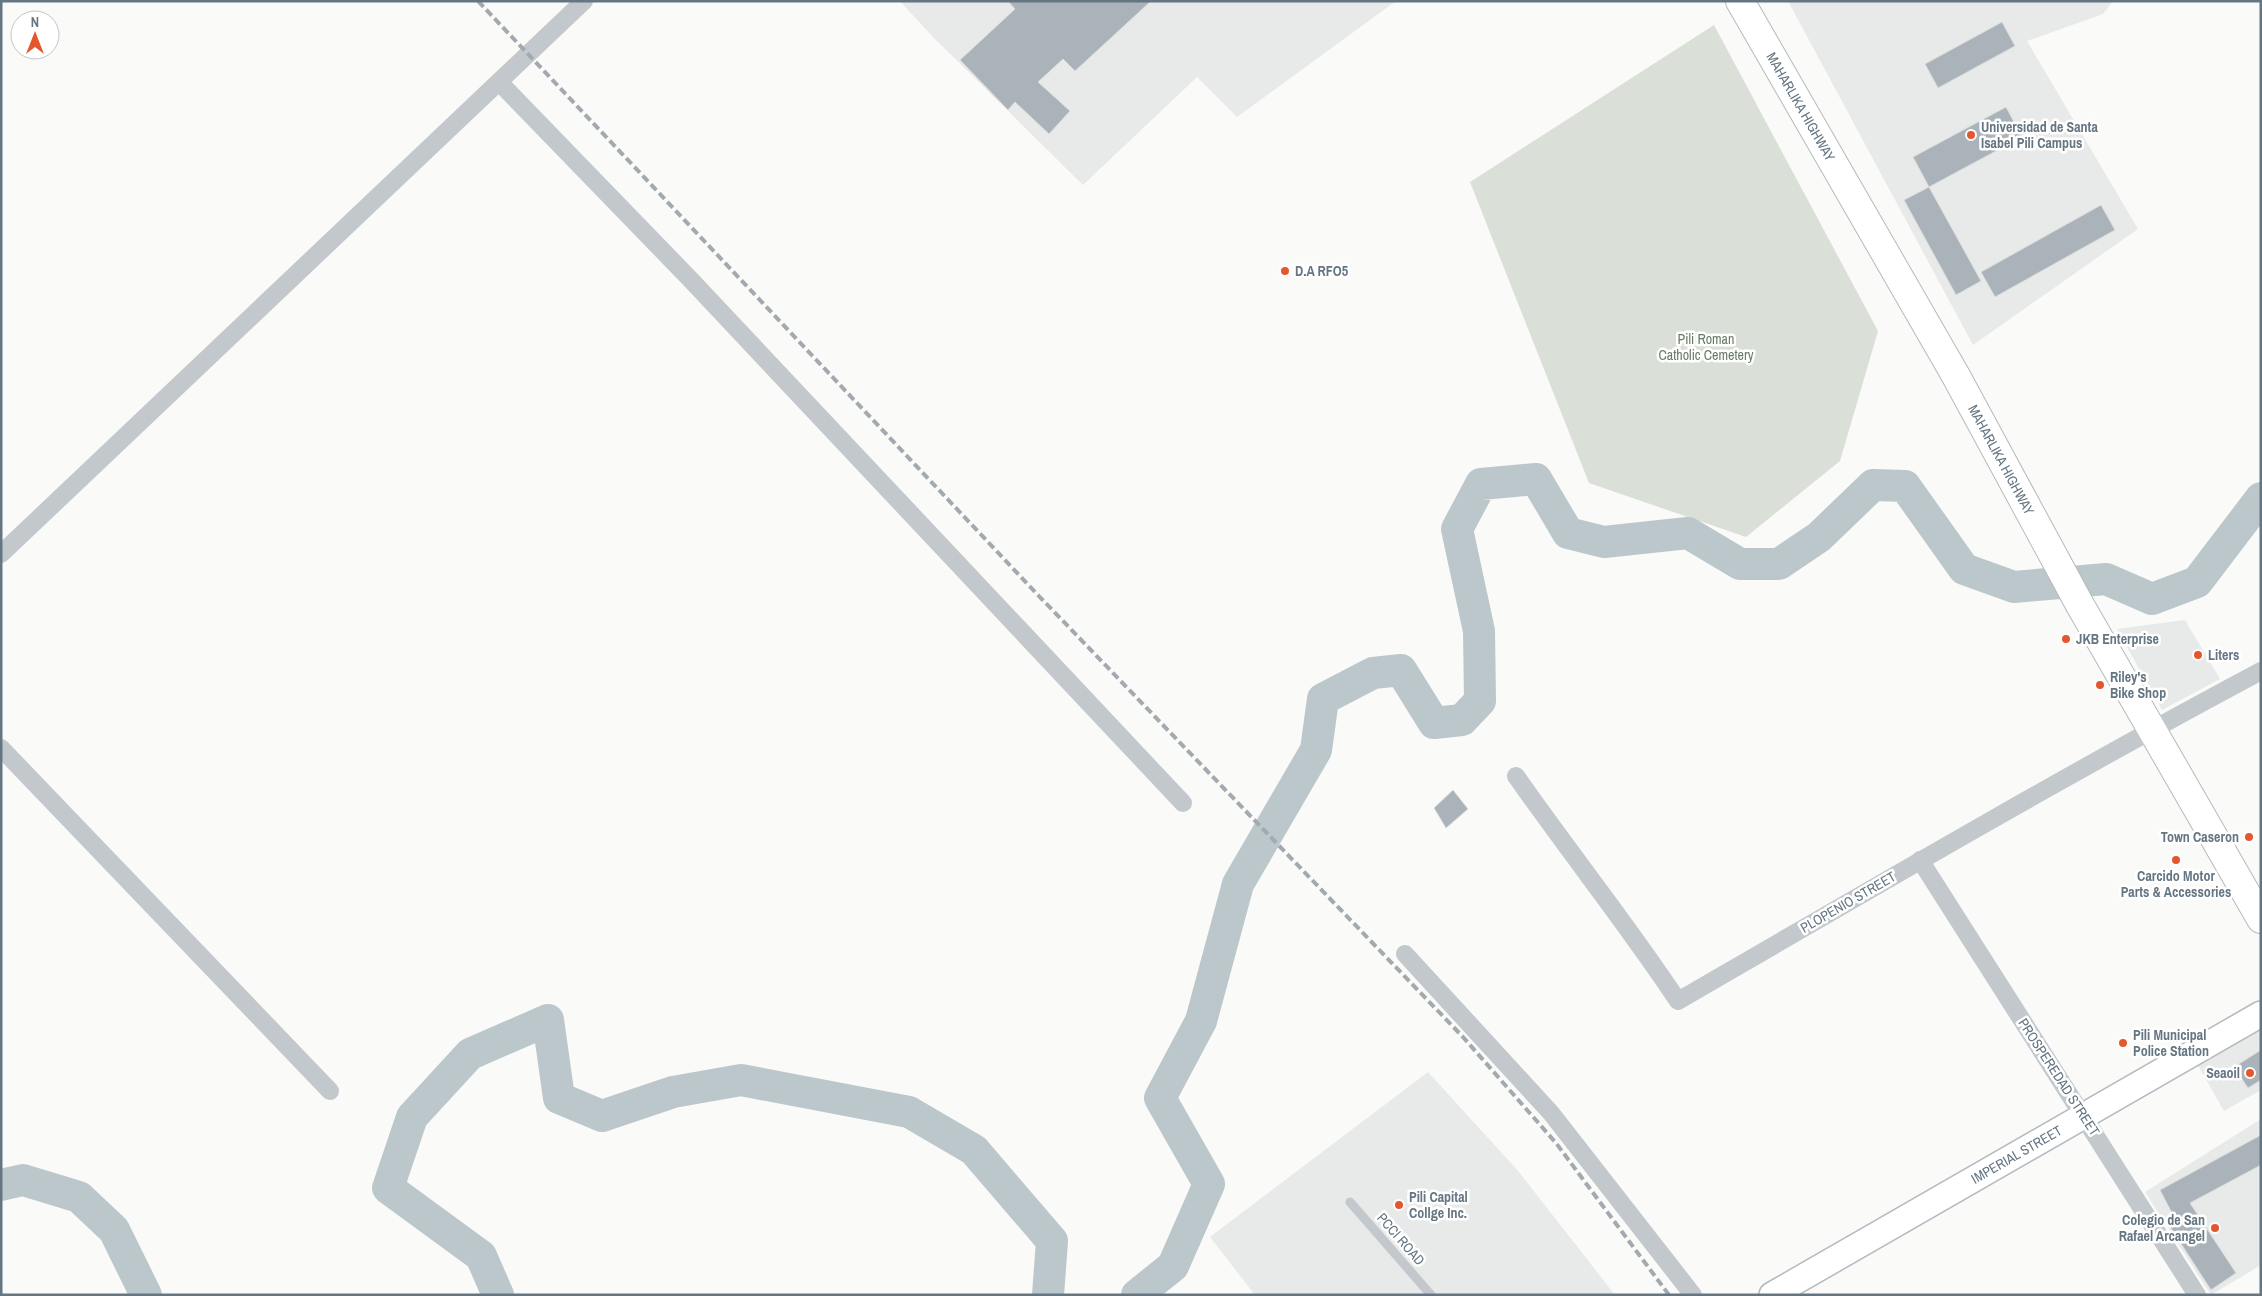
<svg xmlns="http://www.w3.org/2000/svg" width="2262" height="1296" font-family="'Archivo Narrow',sans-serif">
	<rect width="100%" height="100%" fill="#fafaf8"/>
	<g fill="#e8e9e9">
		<path d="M900 1H1396L1237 117 1197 77 1083 185 932 36Z"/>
		<path d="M1788 1H2113L2103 14 2027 41 2138 229 1973 345Z"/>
		<path d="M2185 620 2220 679 2162 710 2117 629Z"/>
		<path d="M2261 1026V1090L2224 1111 2196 1062Z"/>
		<path d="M1428 1072 1519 1172 1615 1295H1255L1210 1237Z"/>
		<path d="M2261 1119V1265L2211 1295 2145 1192Z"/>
	</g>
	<path fill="#dadfd7" d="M1714 25 1878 331 1840 461 1746 537 1589 483 1470 182Z"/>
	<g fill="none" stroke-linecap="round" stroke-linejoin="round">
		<g stroke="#bbc7cb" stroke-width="32">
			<path d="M1 1185 23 1180 79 1197 114 1230 146 1295"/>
			<path d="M498 1295 481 1256 388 1188 412 1117 470 1054 548 1020 559 1098 602 1116 673 1092 741 1080 909 1112 974 1150 1052 1241 1048 1295"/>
			<path d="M1137 1295 1173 1266 1209 1184 1160 1098 1201 1021 1238 884 1316 750 1323 699 1373 673 1401 670 1434 723 1462 720 1480 701 1479 631 1457 529 1481 484 1536 479 1568 533 1604 542 1688 533 1740 564H1779L1819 537 1873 485 1905 486 1964 569 2014 587 2106 579 2152 599 2197 582 2261 498"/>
		</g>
	</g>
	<g fill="#aab3b9" stroke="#dcdcda">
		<path d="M1008 1H1151L1075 71 1063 59 1038 82 1070 111 1049 134 1015 102 1008 110 960 60 1015 9Z"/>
		<path d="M2002 22 2015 46 1938 88 1925 64Z"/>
		<path d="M2006 107 2022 137 1929 187 1913 157Z"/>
		<path d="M1929 187 1981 281 1956 295 1904 200Z"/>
		<path d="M2101 205 2115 230 1995 297 1981 272Z"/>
		<path d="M1453 790 1468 809 1446 828 1434 808Z"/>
		<path d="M2261 1050V1080L2248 1088 2234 1067Z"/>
		<path d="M2261 1135V1165L2190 1203 2236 1273 2211 1290 2167 1222 2174 1217 2160 1190Z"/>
	</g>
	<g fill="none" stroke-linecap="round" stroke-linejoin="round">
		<defs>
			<g id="secondary">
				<path id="s1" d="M1772 1295 2261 1014"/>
			</g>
			<g id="primary">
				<path id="s2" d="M1740 1 1956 376 2080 605 2261 919"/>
			</g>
		</defs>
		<use href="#secondary" stroke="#b3babf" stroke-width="28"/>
		<use href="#primary" stroke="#b5babe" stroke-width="30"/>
		<path stroke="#c3c8cc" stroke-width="9" d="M1350 1202 1431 1295"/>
		<g stroke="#c3c8cc" stroke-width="18">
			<path d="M499 82 690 279 1183 803"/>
			<path d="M1 554 584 1"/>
			<path d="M1 748 330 1091"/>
			<path d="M1516 776C1569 852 1627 924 1678 1001 1871 889 2064 776 2261 671"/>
			<path d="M1920 860 2197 1295"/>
			<path d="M1405 954 1551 1113 1693 1295"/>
		</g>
		<use href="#secondary" stroke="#fff" stroke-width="25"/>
		<use href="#primary" stroke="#fff" stroke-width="28"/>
		<path stroke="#a2aab0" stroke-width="4" stroke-dasharray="8 4" stroke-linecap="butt" d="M478 1 1037 594 1463 1037 1556 1143 1669 1295"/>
	</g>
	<g fill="#e4572e" stroke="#fff" stroke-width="2">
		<circle cx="1971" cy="135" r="5"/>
		<circle cx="1285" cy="271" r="5"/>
		<circle cx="2066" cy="639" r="5"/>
		<circle cx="2198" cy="655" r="5"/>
		<circle cx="2100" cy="685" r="5"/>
		<circle cx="2249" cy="837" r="5"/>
		<circle cx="2176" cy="860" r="5"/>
		<circle cx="2123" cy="1043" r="5"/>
		<circle cx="2250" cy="1073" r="5"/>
		<circle cx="1399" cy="1205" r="5"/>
		<circle cx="2215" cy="1228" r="5"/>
	</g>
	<g text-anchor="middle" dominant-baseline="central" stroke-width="5" stroke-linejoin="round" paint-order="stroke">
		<g font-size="14" fill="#657683" stroke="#fff">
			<text stroke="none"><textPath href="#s2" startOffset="122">MAHARLIKA HIGHWAY</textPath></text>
			<text stroke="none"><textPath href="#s2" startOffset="528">MAHARLIKA HIGHWAY</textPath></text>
			<text transform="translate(1848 902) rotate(-30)">PLOPENIO STREET</text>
			<text transform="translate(2059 1077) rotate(57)">PROSPEREDAD STREET</text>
			<text stroke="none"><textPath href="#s1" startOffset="282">IMPERIAL STREET</textPath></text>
			<text transform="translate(1401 1239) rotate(49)">PCCI ROAD</text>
		</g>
		<g font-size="14" font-weight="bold" fill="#657683" stroke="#fff" text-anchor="start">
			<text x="1981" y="127">Universidad de Santa<tspan x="1981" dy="16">Isabel Pili Campus</tspan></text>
			<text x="1295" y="271">D.A RFO5</text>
			<text x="2076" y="639">JKB Enterprise</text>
			<text x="2208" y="655">Liters</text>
			<text x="2110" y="677">Riley's<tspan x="2110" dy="16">Bike Shop</tspan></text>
			<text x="2239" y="837" text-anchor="end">Town Caseron</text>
			<text x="2176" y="876" text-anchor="middle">Carcido Motor<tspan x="2176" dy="16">Parts &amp; Accessories</tspan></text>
			<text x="2133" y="1035">Pili Municipal<tspan x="2133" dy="16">Police Station</tspan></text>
			<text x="2240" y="1073" text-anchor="end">Seaoil</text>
			<text x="1409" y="1197">Pili Capital<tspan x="1409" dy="16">Collge Inc.</tspan></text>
			<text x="2205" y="1220" text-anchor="end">Colegio de San<tspan x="2205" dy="16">Rafael Arcangel</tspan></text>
		</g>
		<g font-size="14" fill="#687a64" stroke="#fff">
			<text x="1706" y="339">Pili Roman<tspan x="1706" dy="16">Catholic Cemetery</tspan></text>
		</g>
	</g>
	<rect width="2262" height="1296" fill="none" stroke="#657683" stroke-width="5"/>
	<g transform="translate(35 35)"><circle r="24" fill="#ffffff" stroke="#c1c8cd"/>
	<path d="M0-4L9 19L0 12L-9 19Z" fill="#e4572e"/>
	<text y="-8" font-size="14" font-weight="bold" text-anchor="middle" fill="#657683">N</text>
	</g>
</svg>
